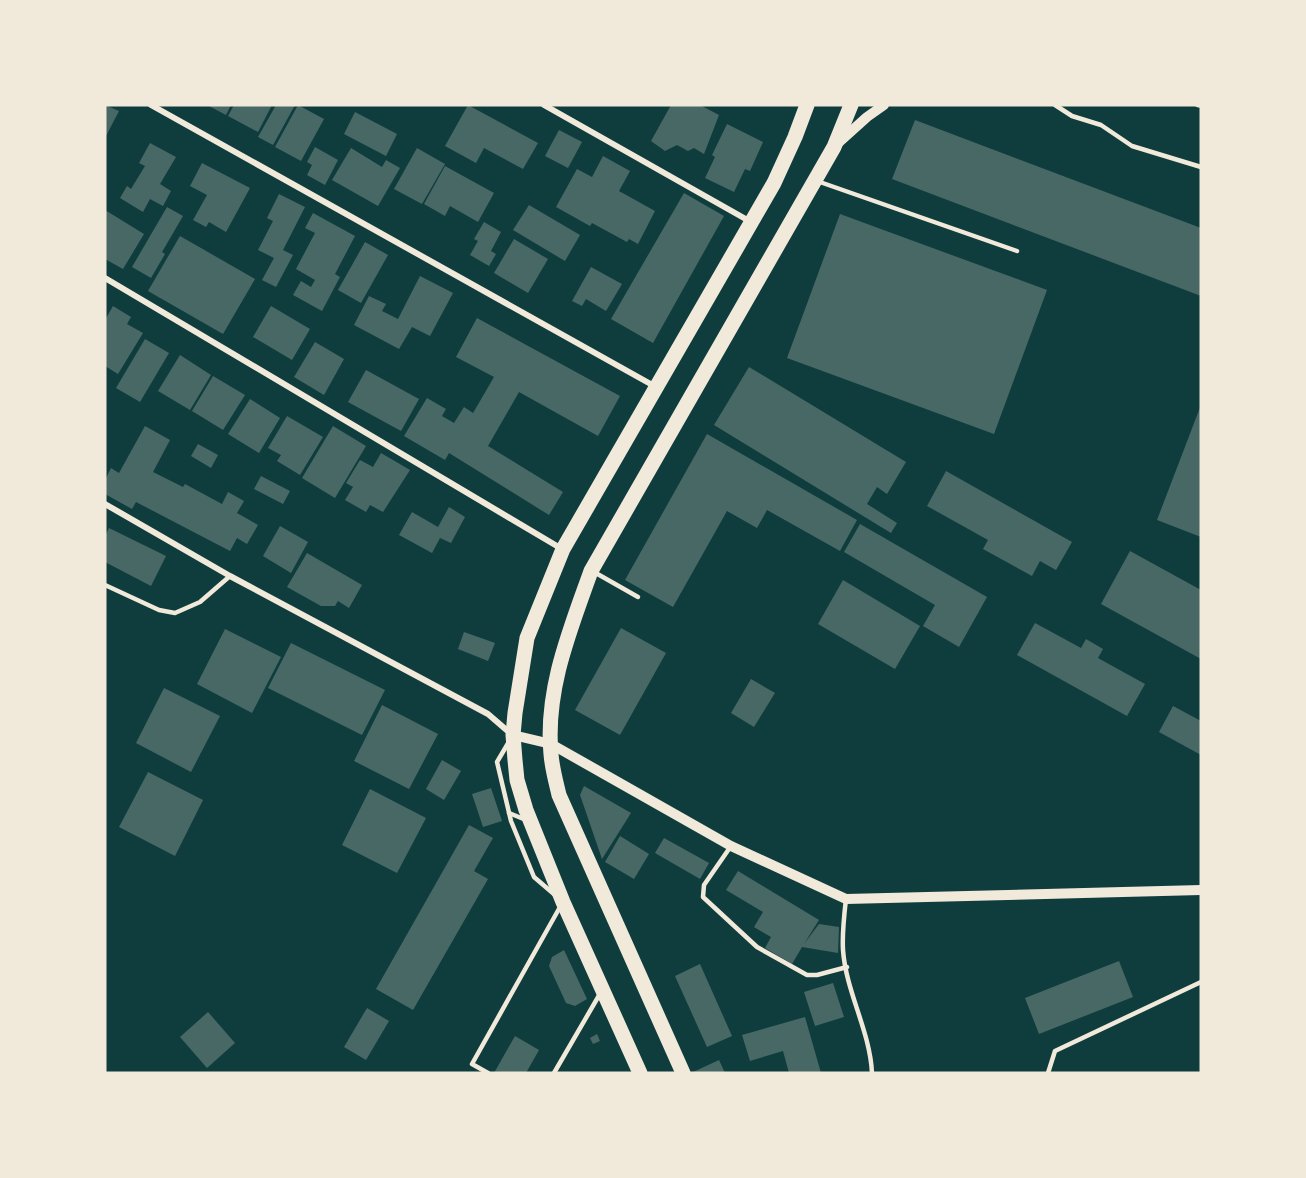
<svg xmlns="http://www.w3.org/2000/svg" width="1306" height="1178" font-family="'Fira Sans',sans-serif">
	<rect width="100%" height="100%" fill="#0f3d3e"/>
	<g fill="#486865">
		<path d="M105 105 119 111 105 138Z"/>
		<path d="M207 105H231L226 115Z"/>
		<path d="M234 105H272L258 132 228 116Z"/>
		<path d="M276 105H295L273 145 258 137Z"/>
		<path d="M298 105 324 119 301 161 275 147Z"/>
		<path d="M468 105 538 143 523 169 484 148 476 163 445 146Z"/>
		<path d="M671 105H700L719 115 704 154 694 148 688 151 677 145 665 151 651 141Z"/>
		<path d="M355 112 397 134 386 156 344 134Z"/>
		<path d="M915 120 1201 228V296L892 179Z"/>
		<path d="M727 124 763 142 750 171 745 169 734 192 705 178 715 157 712 155Z"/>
		<path d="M559 130 582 142 568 168 545 156Z"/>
		<path d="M150 143 176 157 160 184 171 191 163 206 150 199 143 212 120 198 127 186 131 189 145 166 139 163Z"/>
		<path d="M315 147 338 160 325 185 307 175 312 165 307 162Z"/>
		<path d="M351 148 382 167 386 160 400 168 378 206 332 180Z"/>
		<path d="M417 148 445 164 422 204 394 189Z"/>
		<path d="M603 156 630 171 619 191 655 211 638 244 629 239 627 242 592 223 590 226 556 207 577 169 592 177Z"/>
		<path d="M202 163 250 188 226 232 209 222 206 227 193 220 207 195 190 186Z"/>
		<path d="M445 166 494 193 478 222 450 206 445 216 424 204Z"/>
		<path d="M684 193 724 216 653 343 611 319Z"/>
		<path d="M279 194 305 207 283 250 293 255 276 287 262 280 274 258 258 250 273 221 267 218Z"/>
		<path d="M529 205 580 235 565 261 513 230Z"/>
		<path d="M167 207 183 216 162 252 165 254 151 278 132 267Z"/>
		<path d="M105 210 144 234 123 269 105 259Z"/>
		<path d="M313 213 355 236 335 274 340 277 322 311 293 295 301 281 311 287 315 280 296 269 315 233 305 228Z"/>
		<path d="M840 214 1047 290 994 434 787 358Z"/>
		<path d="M484 222 501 232 491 251 496 254 489 266 470 255 478 241 474 239Z"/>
		<path d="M180 236 255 279 223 334 148 291Z"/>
		<path d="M514 239 548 259 528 293 494 273Z"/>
		<path d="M365 242 388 255 361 303 338 290Z"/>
		<path d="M591 267 622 284 606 311 586 299 582 306 572 301Z"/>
		<path d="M420 276 453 293 430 336 412 327 399 349 354 325 369 296 386 304 382 311 398 319Z"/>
		<path d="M113 306 131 317 127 324 143 333 118 374 105 366V320Z"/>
		<path d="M271 306 310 329 292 360 253 337Z"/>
		<path d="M477 318 620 396 598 436 519 392 488 446 563 492 549 515 449 453 445 460 404 436 427 398 446 409 442 416 454 423 464 407 473 413 494 377 456 357Z"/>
		<path d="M145 339 169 353 140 402 116 388Z"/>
		<path d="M315 342 344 359 324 395 294 377Z"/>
		<path d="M180 355 211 375 190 410 158 391Z"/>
		<path d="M749 367 906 462 887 494 877 487 867 504 897 523 891 533 714 425Z"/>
		<path d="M366 370 419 399 401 431 348 402Z"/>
		<path d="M213 376 245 395 223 430 192 411Z"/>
		<path d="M250 399 280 418 259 453 228 434Z"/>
		<path d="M1201 405V537L1157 520Z"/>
		<path d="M287 416 323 437 300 475 277 461 281 455 268 448Z"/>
		<path d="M145 426 170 440 153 472 183 487 185 484 222 504 228 492 244 501 237 513 258 525 247 544 237 538 230 551 136 502 132 509 105 494V480L111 468 119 473Z"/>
		<path d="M333 426 366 446 335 498 302 478Z"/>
		<path d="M707 434 857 520 840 551 767 510 757 528 727 511 673 607 625 580Z"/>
		<path d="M198 444 218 455 211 468 191 456Z"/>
		<path d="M381 453 410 470 383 512 370 505 366 512 345 500 353 487 346 483 360 460 373 467Z"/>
		<path d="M946 471 1072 542 1056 570 1040 561 1032 576 983 549 988 540 927 506Z"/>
		<path d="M261 476 290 491 283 504 254 489Z"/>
		<path d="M449 507 465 517 451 543 440 538 432 553 399 535 412 512 438 527Z"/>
		<path d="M860 524 987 597 959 647 923 626 935 605 844 552Z"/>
		<path d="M280 526 308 542 291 573 263 556Z"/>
		<path d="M109 528 166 556 151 586 105 562V536Z"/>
		<path d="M1130 551 1201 590V659L1101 604Z"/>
		<path d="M307 553 362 585 349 608 338 601 335 606H321L287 587Z"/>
		<path d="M843 580 920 626 895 669 818 624Z"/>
		<path d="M1035 623 1081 648 1086 639 1103 649 1098 658 1145 684 1127 716 1017 655Z"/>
		<path d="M621 628 666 653 620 735 575 710Z"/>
		<path d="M225 629 281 657 252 713 197 684Z"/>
		<path d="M464 632 495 643 488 661 458 649Z"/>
		<path d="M291 643 385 690 362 735 268 688Z"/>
		<path d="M751 679 775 693 754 727 731 713Z"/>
		<path d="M164 688 220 716 191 772 136 743Z"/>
		<path d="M382 705 438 734 409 789 354 761Z"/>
		<path d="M1173 706 1201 721V755L1159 732Z"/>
		<path d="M442 760 461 771 444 800 426 789Z"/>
		<path d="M148 772 203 800 175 856 119 827Z"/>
		<path d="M584 786 631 813 602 859 580 795Z"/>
		<path d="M491 788 502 821 483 827 472 794Z"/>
		<path d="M370 789 426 818 397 873 342 845Z"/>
		<path d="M469 825 493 838 474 871 488 879 413 1010 376 989Z"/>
		<path d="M620 836 649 854 634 879 605 862Z"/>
		<path d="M664 838 709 863 700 879 655 853Z"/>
		<path d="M738 871 819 920 804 944 819 924 839 927 838 953 802 947 792 964 765 948 771 937 754 927 763 912 726 890Z"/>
		<path d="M564 950 587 999 575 1006 566 1003 549 966 552 957Z"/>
		<path d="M1119 961 1133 997 1039 1034 1025 998Z"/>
		<path d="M700 964 732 1036 707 1047 675 976Z"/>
		<path d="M833 983 844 1017 815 1026 804 992Z"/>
		<path d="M367 1008 389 1021 366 1060 344 1047Z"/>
		<path d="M208 1012 235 1043 207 1068 180 1037Z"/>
		<path d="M805 1017 821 1073H789L783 1051 750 1061 742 1035Z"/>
		<path d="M597 1034 600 1041 593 1044 590 1038Z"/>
		<path d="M515 1036 539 1050 526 1073H494Z"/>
		<path d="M719 1060 725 1073H691Z"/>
	</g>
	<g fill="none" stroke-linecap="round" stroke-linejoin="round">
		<path stroke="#f1e9da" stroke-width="4" d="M1197 105 1201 106"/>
		<g stroke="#f1e9da" stroke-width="4.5">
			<path d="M1055 105 1072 116 1101 125 1132 146 1201 167"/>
			<path d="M817 181 1017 251"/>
			<path d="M594 572 638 597"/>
			<path d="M105 585 159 610 175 613 200 602 230 576"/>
			<path d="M510 740 497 762 511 821 534 877 555 895"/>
			<path d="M509 813 526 820"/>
			<path d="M731 846 704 885 703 897 757 947 807 975H817L847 967"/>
			<path d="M846 899C844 916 842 933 843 950 846 992 870 1031 872 1073"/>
			<path d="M488 1073 472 1064 560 907"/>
			<path d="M554 1073 601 992"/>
			<path d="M1048 1073 1055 1051 1201 982"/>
		</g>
		<g stroke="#f1e9da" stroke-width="6">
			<path d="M151 105 656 387"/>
			<path d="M544 105 751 222"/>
			<path d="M105 278 562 549"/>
			<path d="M105 504 230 576 488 714 510 733"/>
		</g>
		<g stroke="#f1e9da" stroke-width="10">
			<path d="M837 144 867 117 884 105"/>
			<path d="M513 735 551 744 731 846 846 899 1201 890"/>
		</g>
		<g stroke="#f1e9da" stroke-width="15">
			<path d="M640 1073 563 902 526 810 517 780 515 760 513 735 515 713 527 638 563 549 774 183 795 137 807 105"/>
			<path d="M683 1073 559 795C556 782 552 768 551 754 545 690 570 630 591 571L834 147 851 105"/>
		</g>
	</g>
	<rect width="1306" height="1178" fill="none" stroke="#f1e9da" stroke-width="213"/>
</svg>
